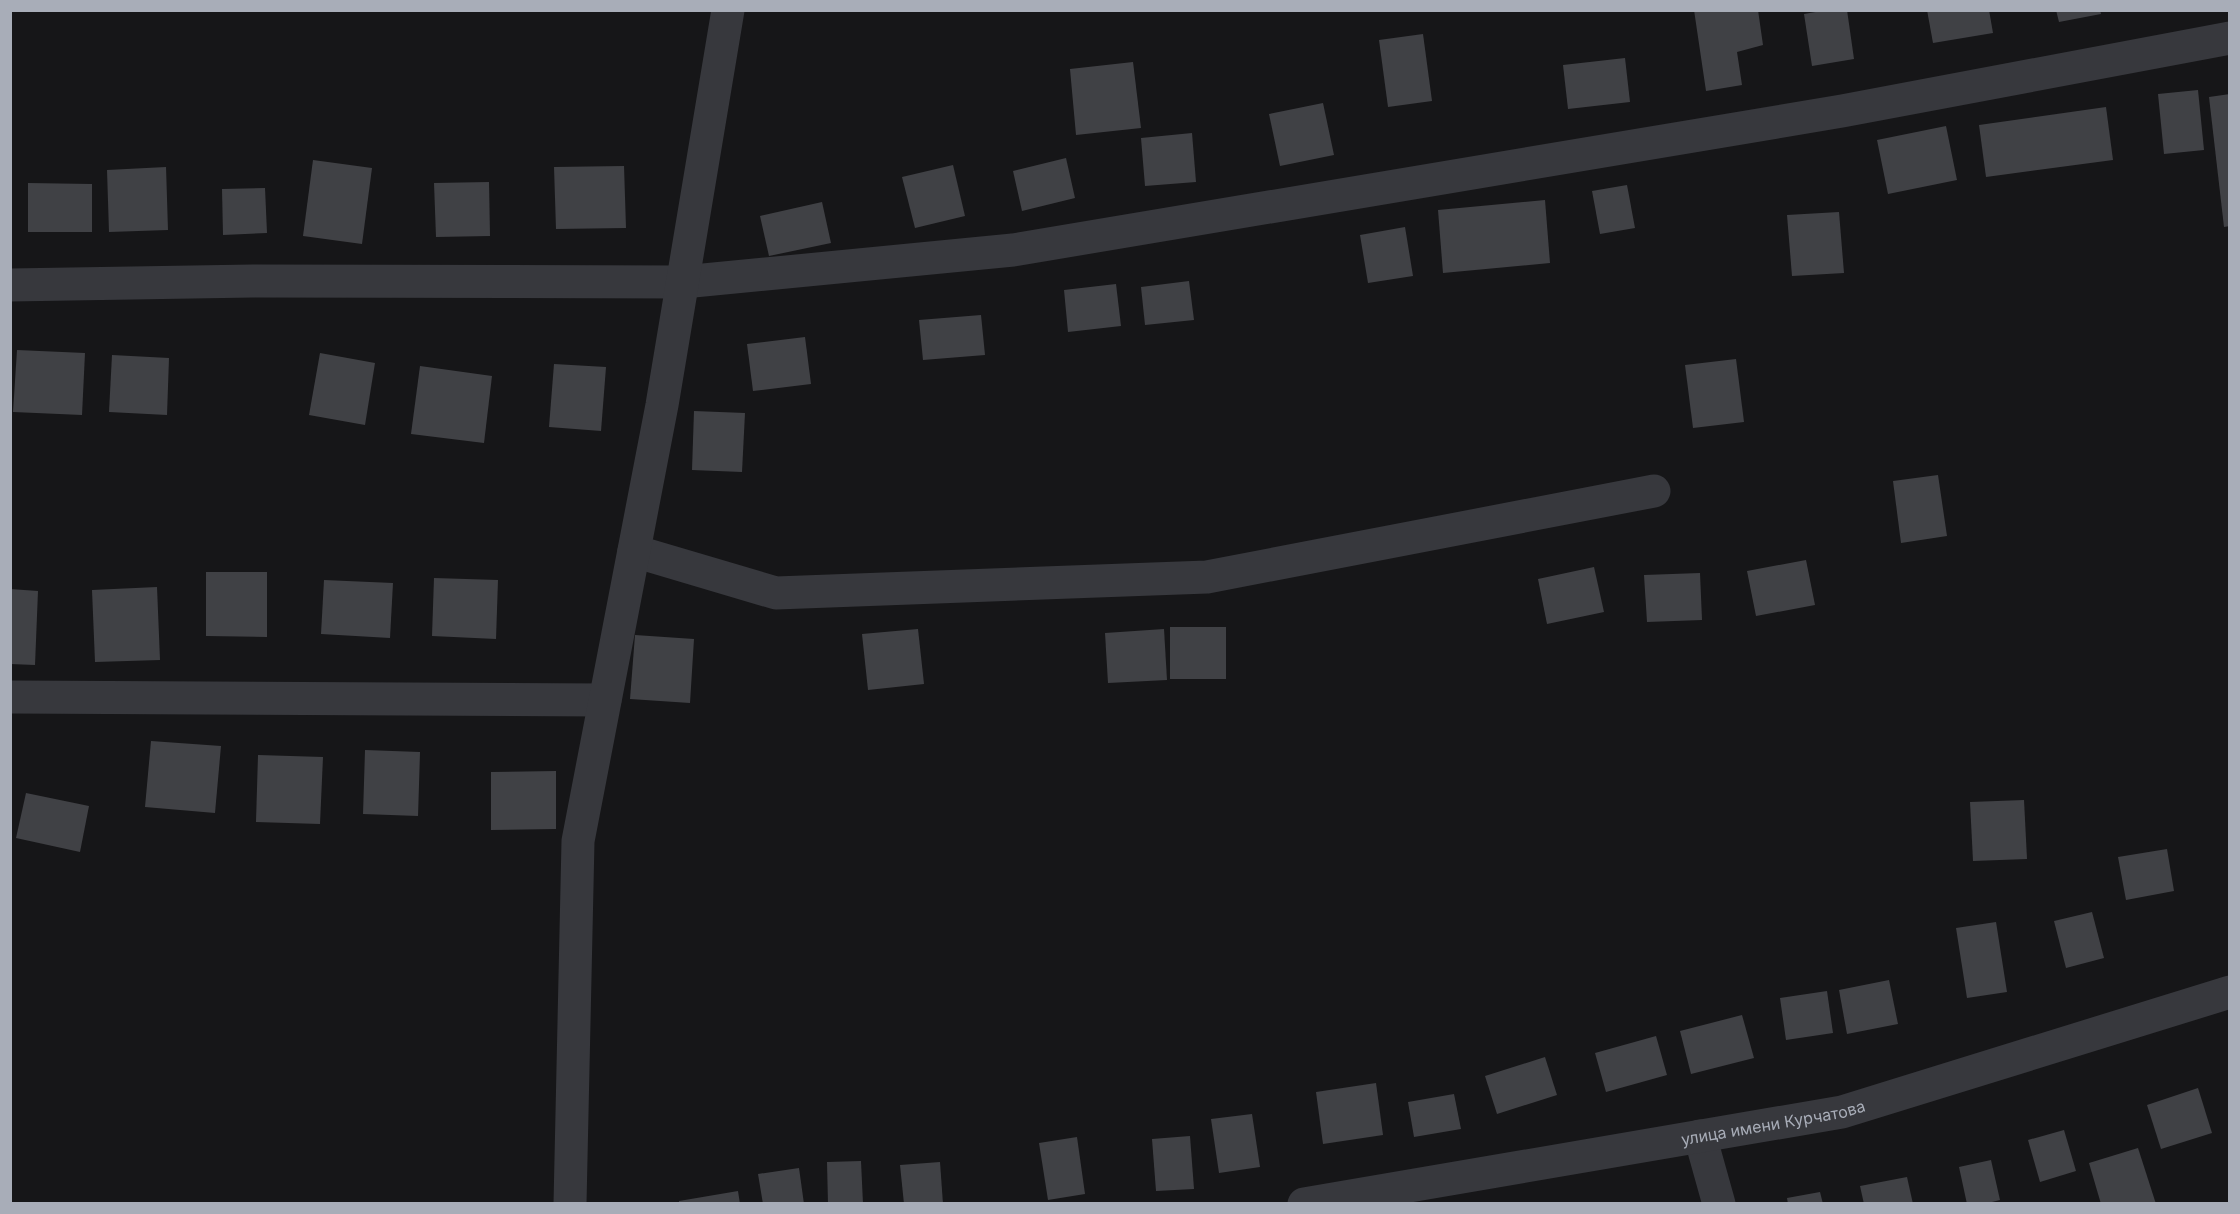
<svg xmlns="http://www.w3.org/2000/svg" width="2240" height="1214" viewBox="0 0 2240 1214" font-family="Inter,sans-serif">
  <rect width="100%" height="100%" fill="#161618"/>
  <g fill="#404145">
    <polygon points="1694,10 1758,10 1763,45 1737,52 1742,85 1706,91"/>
    <polygon points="1827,10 1847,10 1854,59 1812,66 1804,14"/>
    <polygon points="1927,10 1989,10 1993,33 1933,43"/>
    <polygon points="2056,10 2100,10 2101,14 2059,22"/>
    <polygon points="1423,34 1432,101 1388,107 1379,40"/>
    <polygon points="1625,58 1630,102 1568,109 1563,65"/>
    <polygon points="1133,62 1141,128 1076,135 1070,69"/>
    <polygon points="2198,90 2204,150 2164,154 2158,94"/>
    <polygon points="2230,94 2230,226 2224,227 2209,97"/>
    <polygon points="1323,103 1334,155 1280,166 1269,114"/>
    <polygon points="2106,107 2113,160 1986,177 1979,125"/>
    <polygon points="1946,126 1957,180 1888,194 1877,140"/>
    <polygon points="1192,133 1196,182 1145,186 1141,138"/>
    <polygon points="1066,158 1075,198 1022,211 1013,171"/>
    <polygon points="313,160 372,168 362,244 303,236"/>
    <polygon points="953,165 965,216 915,228 902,177"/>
    <polygon points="624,166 626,228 556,229 554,167"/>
    <polygon points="166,167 168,230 109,232 107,170"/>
    <polygon points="489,182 490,236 436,237 434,183"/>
    <polygon points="28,183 92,184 92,232 28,232"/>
    <polygon points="1627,185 1635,228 1600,234 1592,191"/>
    <polygon points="265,188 267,233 223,235 222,189"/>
    <polygon points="1545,200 1550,263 1443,273 1438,210"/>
    <polygon points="822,202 831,243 769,256 760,216"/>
    <polygon points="1839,212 1844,273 1792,276 1787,215"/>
    <polygon points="1405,227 1413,276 1368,283 1360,235"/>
    <polygon points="1189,281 1194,320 1145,325 1141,287"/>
    <polygon points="1116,284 1121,326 1068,332 1064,290"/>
    <polygon points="981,315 985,355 923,360 919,320"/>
    <polygon points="805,337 811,384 753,391 747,344"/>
    <polygon points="17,350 85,353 82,415 13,412"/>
    <polygon points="320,353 375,363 365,425 309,415"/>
    <polygon points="112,355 169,358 167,415 109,412"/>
    <polygon points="1736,359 1744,422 1693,428 1685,365"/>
    <polygon points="554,364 606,367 601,431 549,427"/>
    <polygon points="420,366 492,376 484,443 411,434"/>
    <polygon points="694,411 745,413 742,472 692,470"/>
    <polygon points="1938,475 1947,536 1901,543 1893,481"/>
    <polygon points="1806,560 1815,605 1756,616 1747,571"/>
    <polygon points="1594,567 1604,612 1547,624 1538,579"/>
    <polygon points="206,572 267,572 267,637 206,636"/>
    <polygon points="1700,573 1702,620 1647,622 1644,575"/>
    <polygon points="434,578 498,580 496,639 432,636"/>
    <polygon points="324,580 393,583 390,638 321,634"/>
    <polygon points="157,587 160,660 95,662 92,590"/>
    <polygon points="10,589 38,591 35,665 10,664"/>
    <rect x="1170" y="627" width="56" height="52"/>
    <polygon points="918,629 924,684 868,690 862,634"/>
    <polygon points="1164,629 1167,680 1108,683 1105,633"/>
    <polygon points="635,635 694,639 690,703 630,699"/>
    <polygon points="151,741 221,746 215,813 145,807"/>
    <polygon points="365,750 420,752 418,816 363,814"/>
    <polygon points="258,755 323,757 320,824 256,822"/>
    <polygon points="556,771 556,829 491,830 491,772"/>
    <polygon points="26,793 89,806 80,852 16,838"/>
    <polygon points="2024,800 2027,859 1973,861 1970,802"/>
    <polygon points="2167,849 2174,891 2126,900 2118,857"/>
    <polygon points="2092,912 2104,958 2066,968 2054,921"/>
    <polygon points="1996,922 2007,992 1967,998 1956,928"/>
    <polygon points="1889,980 1898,1024 1847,1034 1839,990"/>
    <polygon points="1827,991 1833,1033 1786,1040 1780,998"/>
    <polygon points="1742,1015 1754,1058 1691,1074 1680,1031"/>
    <polygon points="1656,1036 1667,1075 1606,1092 1595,1053"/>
    <polygon points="1545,1057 1557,1095 1497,1114 1485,1076"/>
    <polygon points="1376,1083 1383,1135 1323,1144 1316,1092"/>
    <polygon points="2198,1088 2212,1133 2161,1149 2147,1105"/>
    <polygon points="1454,1094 1461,1129 1414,1137 1408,1102"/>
    <polygon points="1252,1114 1260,1167 1219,1173 1211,1119"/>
    <polygon points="2064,1130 2076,1171 2040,1182 2028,1140"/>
    <polygon points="1190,1136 1194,1189 1156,1191 1152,1139"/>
    <polygon points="1077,1137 1085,1194 1048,1200 1039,1143"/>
    <polygon points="2138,1148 2156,1204 2101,1204 2089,1163"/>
    <polygon points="1991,1160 2000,1200 1984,1204 1967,1204 1959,1167"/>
    <polygon points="861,1161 863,1204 828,1204 827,1162"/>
    <polygon points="940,1162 943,1204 904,1204 900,1165"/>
    <polygon points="799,1168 804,1204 763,1204 758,1174"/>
    <polygon points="1907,1177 1913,1204 1864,1204 1860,1186"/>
    <polygon points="738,1191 740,1204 679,1204 679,1201"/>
    <polygon points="1820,1192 1823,1204 1788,1204 1787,1198"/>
  </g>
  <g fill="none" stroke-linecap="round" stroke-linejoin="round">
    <g stroke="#37383d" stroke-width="33">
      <polyline points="10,285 253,281 683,282 1013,250 1842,111 2230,38"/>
      <polyline points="634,551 776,593 1207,577 1654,491"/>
      <polyline points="10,697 605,700"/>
      <polyline points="1700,1136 1719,1204"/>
      <polyline points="570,1204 578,841 662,405 728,10"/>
      <path id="s1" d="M1304,1204L1842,1112L2230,992"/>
    </g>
  </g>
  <g text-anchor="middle" stroke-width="4.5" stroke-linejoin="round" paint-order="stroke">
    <g font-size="16" fill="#a8adb8" stroke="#111113">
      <text dy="6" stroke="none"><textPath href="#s1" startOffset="476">улица имени Курчатова</textPath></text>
    </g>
  </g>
  <rect width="2240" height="1214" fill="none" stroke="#a8adb8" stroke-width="24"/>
</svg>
